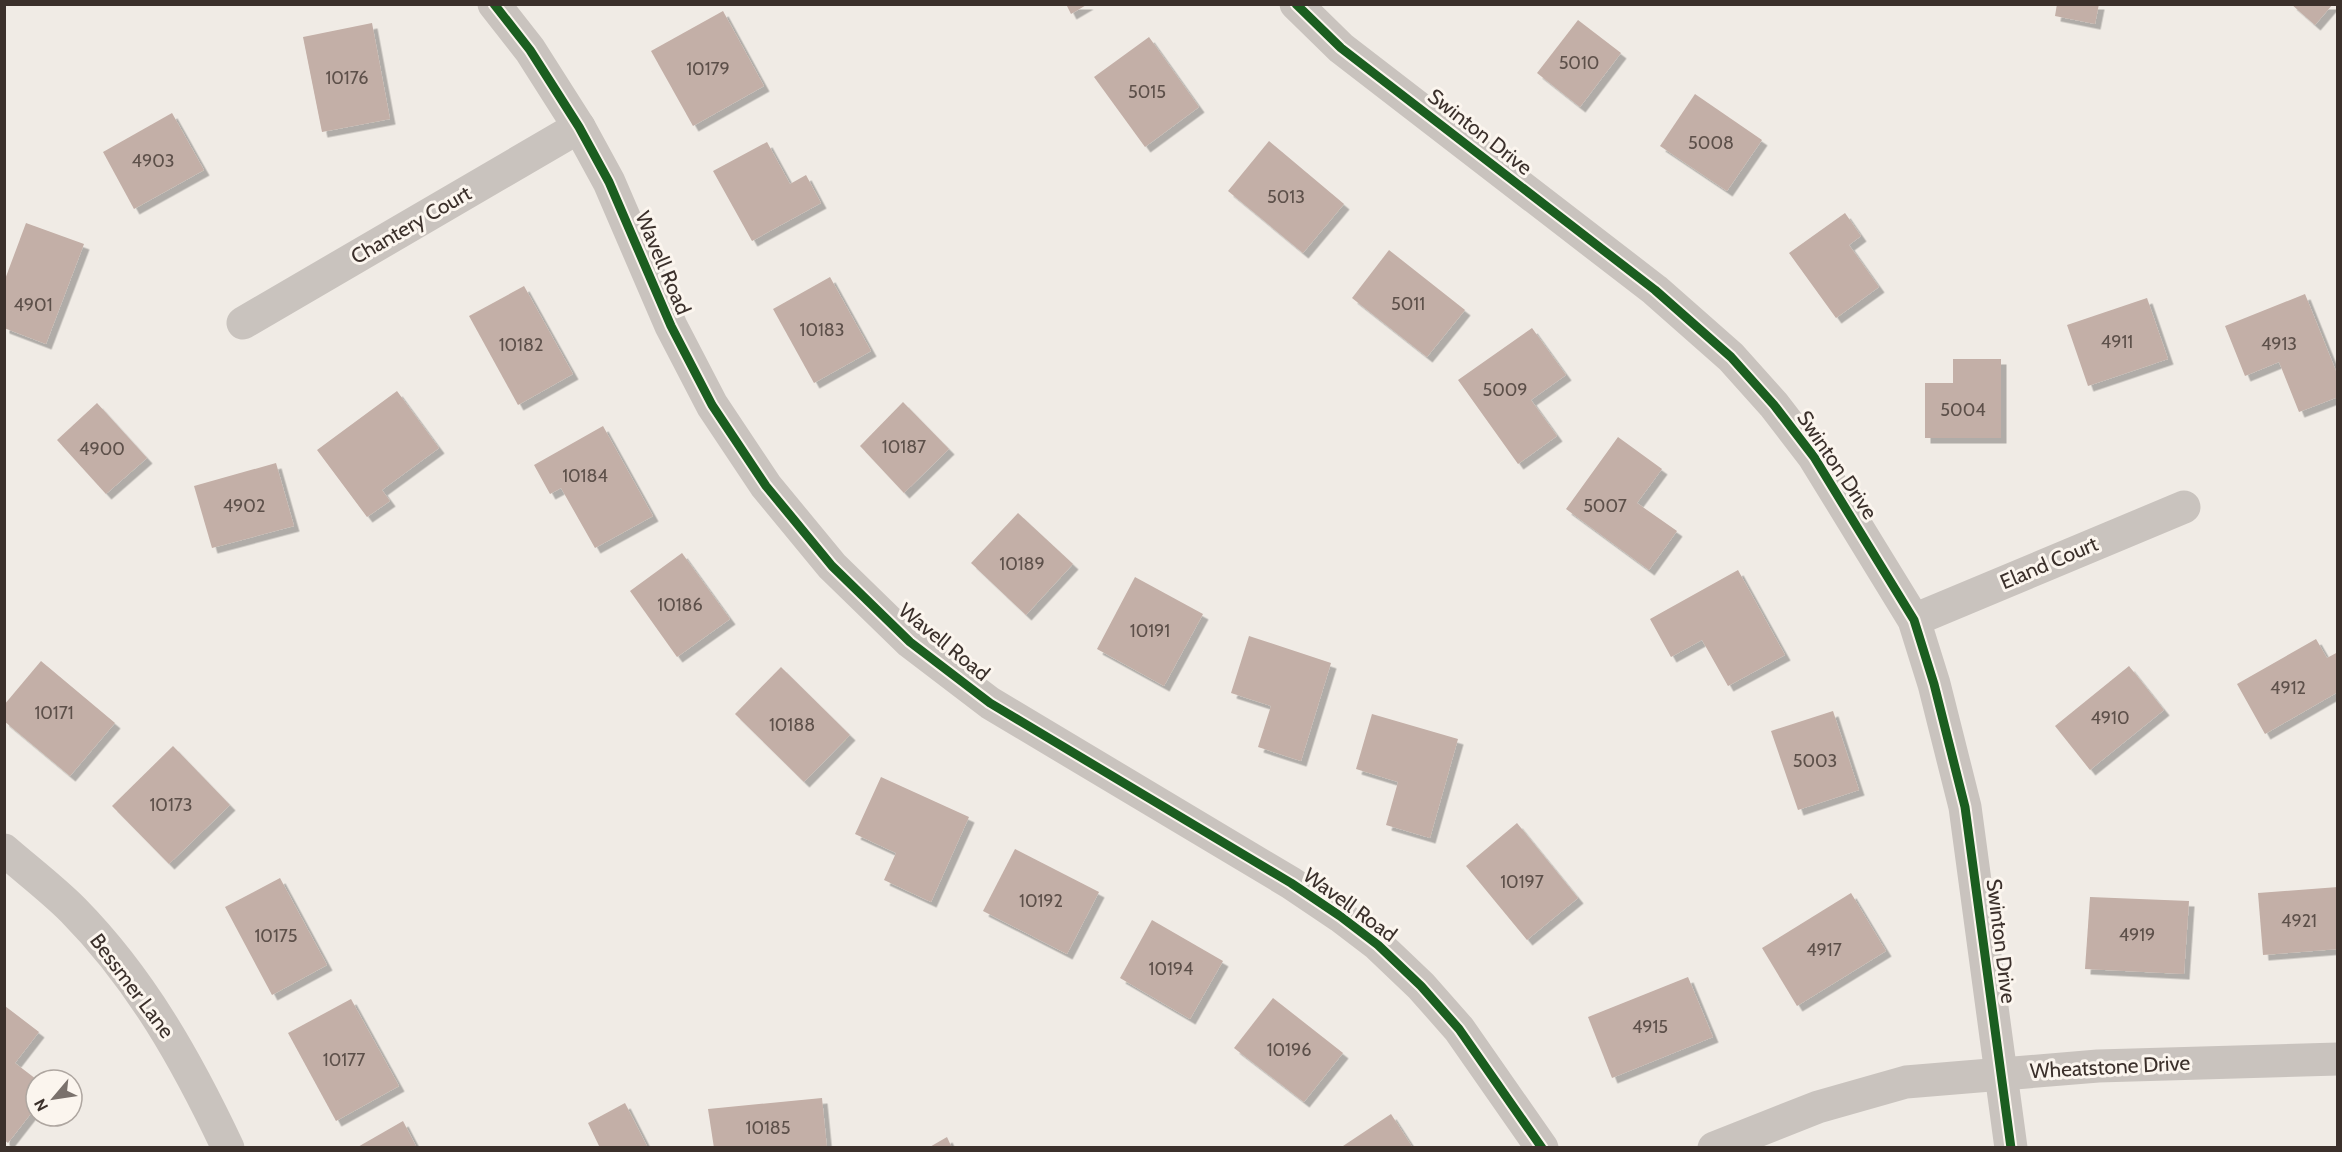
<svg xmlns="http://www.w3.org/2000/svg" width="2342" height="1152" viewBox="0 0 2342 1152" font-family="Cabin,sans-serif">
  <defs>
    <filter id="shadow"><feDropShadow dx="5.5" dy="5.5" stdDeviation="0" flood-color="#0004"/></filter>
  </defs>
  <rect width="100%" height="100%" fill="#f0ebe5"/>
  <g fill="#c3afa7" filter="url(#shadow)">
    <polygon points="1066,4 1088,4 1071,14"/>
    <polygon points="2057,4 2099,4 2095,24 2055,16"/>
    <polygon points="2291,4 2333,4 2315,25"/>
    <polygon points="723,11 764,86 693,126 651,51"/>
    <polygon points="1578,20 1621,53 1580,107 1537,73"/>
    <polygon points="372,23 390,119 322,132 303,37"/>
    <polygon points="1149,37 1199,107 1145,147 1094,77"/>
    <polygon points="1695,94 1762,140 1727,191 1660,146"/>
    <polygon points="172,113 204,170 134,209 103,152"/>
    <polygon points="1269,141 1344,204 1303,253 1228,191"/>
    <polygon points="767,142 790,184 806,175 821,203 752,241 713,171"/>
    <polygon points="1845,213 1861,236 1849,245 1879,287 1836,318 1789,253"/>
    <polygon points="26,223 84,244 46,344 4,328 4,282"/>
    <polygon points="1389,250 1465,310 1427,357 1352,298"/>
    <polygon points="830,277 871,351 814,383 773,309"/>
    <polygon points="524,286 573,374 518,405 469,316"/>
    <polygon points="2305,294 2338,376 2338,397 2299,412 2279,362 2245,376 2225,326"/>
    <polygon points="2147,298 2168,359 2088,386 2067,325"/>
    <polygon points="1532,328 1566,375 1531,400 1557,436 1518,464 1458,380"/>
    <polygon points="1953,359 2001,359 2001,438 1925,438 1925,383 1953,383"/>
    <polygon points="397,391 439,448 382,490 390,501 367,517 317,450"/>
    <polygon points="903,402 949,449 904,493 860,446"/>
    <polygon points="97,403 147,458 106,494 57,440"/>
    <polygon points="603,426 653,516 595,548 561,488 550,494 534,465"/>
    <polygon points="1618,437 1662,469 1637,503 1677,531 1649,570 1566,509"/>
    <polygon points="276,463 294,526 212,548 194,486"/>
    <polygon points="1018,513 1073,564 1026,615 971,563"/>
    <polygon points="682,553 730,619 677,657 630,591"/>
    <polygon points="1738,570 1785,655 1728,686 1702,640 1671,657 1650,619"/>
    <polygon points="1135,577 1203,614 1164,686 1097,649"/>
    <polygon points="1249,636 1331,663 1301,761 1258,747 1271,706 1231,693"/>
    <polygon points="2316,639 2327,658 2338,652 2338,692 2265,734 2237,684"/>
    <polygon points="41,661 115,723 70,776 4,721 4,705"/>
    <polygon points="2129,666 2164,710 2090,770 2055,726"/>
    <polygon points="781,667 850,735 804,782 735,714"/>
    <polygon points="1833,711 1859,790 1798,810 1771,731"/>
    <polygon points="1372,714 1458,739 1430,838 1386,825 1398,782 1356,769"/>
    <polygon points="173,746 230,805 169,864 112,806"/>
    <polygon points="881,777 969,817 931,902 884,880 896,853 855,834"/>
    <polygon points="1517,823 1578,898 1527,940 1466,866"/>
    <polygon points="1015,849 1099,892 1067,954 983,911"/>
    <polygon points="280,878 327,965 272,995 225,907"/>
    <polygon points="2338,887 2338,949 2263,955 2258,893"/>
    <polygon points="1851,893 1886,951 1797,1006 1762,948"/>
    <polygon points="2090,897 2189,901 2184,974 2085,969"/>
    <polygon points="1152,920 1223,961 1190,1019 1120,978"/>
    <polygon points="1688,977 1713,1037 1612,1078 1588,1017"/>
    <polygon points="1273,998 1343,1053 1304,1102 1234,1048"/>
    <polygon points="351,999 399,1086 336,1121 288,1033"/>
    <polygon points="5,1006 39,1032 15,1063 36,1079 36,1107 8,1143 4,1140"/>
    <polygon points="822,1098 827,1148 714,1148 708,1109"/>
    <polygon points="625,1103 648,1148 600,1148 588,1123"/>
    <polygon points="1391,1114 1413,1148 1340,1148"/>
    <polygon points="403,1121 417,1148 356,1148"/>
    <polygon points="947,1137 952,1148 928,1148"/>
  </g>
  <g fill="none" stroke-linecap="round" stroke-linejoin="round">
    <g stroke="#c9c3be" stroke-width="33">
      <polyline points="494,4 530,50 579,127 609,182 671,326 712,405 766,486 832,566 910,642 990,703 1291,883 1340,916 1378,945 1421,986 1459,1029 1542,1148"/>
      <polyline points="1296,4 1341,48 1655,290 1731,357 1774,405 1814,457 1914,620 1934,684 1965,807 2011,1148"/>
      <polyline points="243,323 579,127"/>
      <polyline points="1914,620 2184,507"/>
      <path d="M4,850C27,870 52,889 73,910C141,979 187,1061 228,1148"/>
      <polyline points="1714,1148 1818,1107 1906,1082 2098,1066 2338,1059"/>
    </g>
    <g stroke="#fbf5ee" stroke-width="13">
      <g id="cycleway">
        <polyline points="494,4 530,50 579,127 609,182 671,326 712,405 766,486 832,566 910,642 990,703 1291,883 1340,916 1378,945 1421,986 1459,1029 1542,1148"/>
        <polyline points="1296,4 1341,48 1655,290 1731,357 1774,405 1814,457 1914,620 1934,684 1965,807 2011,1148"/>
      </g>
    </g>
    <use href="#cycleway" stroke="#1b5e20" stroke-width="9"/>
  </g>
  <g text-anchor="middle" stroke-width="6" stroke-linejoin="round" paint-order="stroke">
    <g font-size="18" fill="#5d504a">
      <text x="1579" y="69">5010</text>
      <text x="708" y="75">10179</text>
      <text x="347" y="84">10176</text>
      <text x="1147" y="98">5015</text>
      <text x="1711" y="149">5008</text>
      <text x="153" y="167">4903</text>
      <text x="1286" y="203">5013</text>
      <text x="1408" y="310">5011</text>
      <text x="33" y="311">4901</text>
      <text x="822" y="336">10183</text>
      <text x="2117" y="348">4911</text>
      <text x="2279" y="350">4913</text>
      <text x="521" y="351">10182</text>
      <text x="1505" y="396">5009</text>
      <text x="1963" y="416">5004</text>
      <text x="904" y="453">10187</text>
      <text x="102" y="455">4900</text>
      <text x="585" y="482">10184</text>
      <text x="244" y="512">4902</text>
      <text x="1605" y="512">5007</text>
      <text x="1022" y="570">10189</text>
      <text x="680" y="611">10186</text>
      <text x="1150" y="637">10191</text>
      <text x="2288" y="694">4912</text>
      <text x="54" y="719">10171</text>
      <text x="2110" y="724">4910</text>
      <text x="792" y="731">10188</text>
      <text x="1815" y="767">5003</text>
      <text x="171" y="811">10173</text>
      <text x="1522" y="888">10197</text>
      <text x="1041" y="907">10192</text>
      <text x="2299" y="927">4921</text>
      <text x="2137" y="941">4919</text>
      <text x="276" y="942">10175</text>
      <text x="1824" y="956">4917</text>
      <text x="1171" y="975">10194</text>
      <text x="1650" y="1033">4915</text>
      <text x="1289" y="1056">10196</text>
      <text x="344" y="1066">10177</text>
      <text x="768" y="1134">10185</text>
    </g>
    <g font-size="21" fill="#3b302b" stroke="#fbf5ee">
      <text transform="translate(1480 132) rotate(38)" y="7">Swinton Drive</text>
      <text transform="translate(411 225) rotate(-30)" y="7">Chantery Court</text>
      <text transform="translate(663 263) rotate(67)" y="7">Wavell Road</text>
      <text transform="translate(1837 465) rotate(56)" y="7">Swinton Drive</text>
      <text transform="translate(2049 563) rotate(-23)" y="7">Eland Court</text>
      <text transform="translate(944 642) rotate(39)" y="7">Wavell Road</text>
      <text transform="translate(1350 905) rotate(36)" y="7">Wavell Road</text>
      <text transform="translate(2001 941) rotate(83)" y="7">Swinton Drive</text>
      <text transform="translate(132 986) rotate(53)" y="7">Bessmer Lane</text>
      <text transform="translate(2110 1067) rotate(-3)" y="7">Wheatstone Drive</text>
    </g>
  </g>
  <rect width="2342" height="1152" fill="none" stroke="#3b302b" stroke-width="12"/>
  <g transform="translate(54 1098) rotate(241)"><circle r="28" fill="#fbf5ee" stroke="#aea6a0" stroke-width="1.5"/>
  <path d="M0-4.5L10 22L0 15L-10 22Z" fill="#7a716c"/>
  <text y="-9" font-size="16" font-weight="bold" text-anchor="middle" fill="#3b302b">N</text>
  </g>
</svg>
